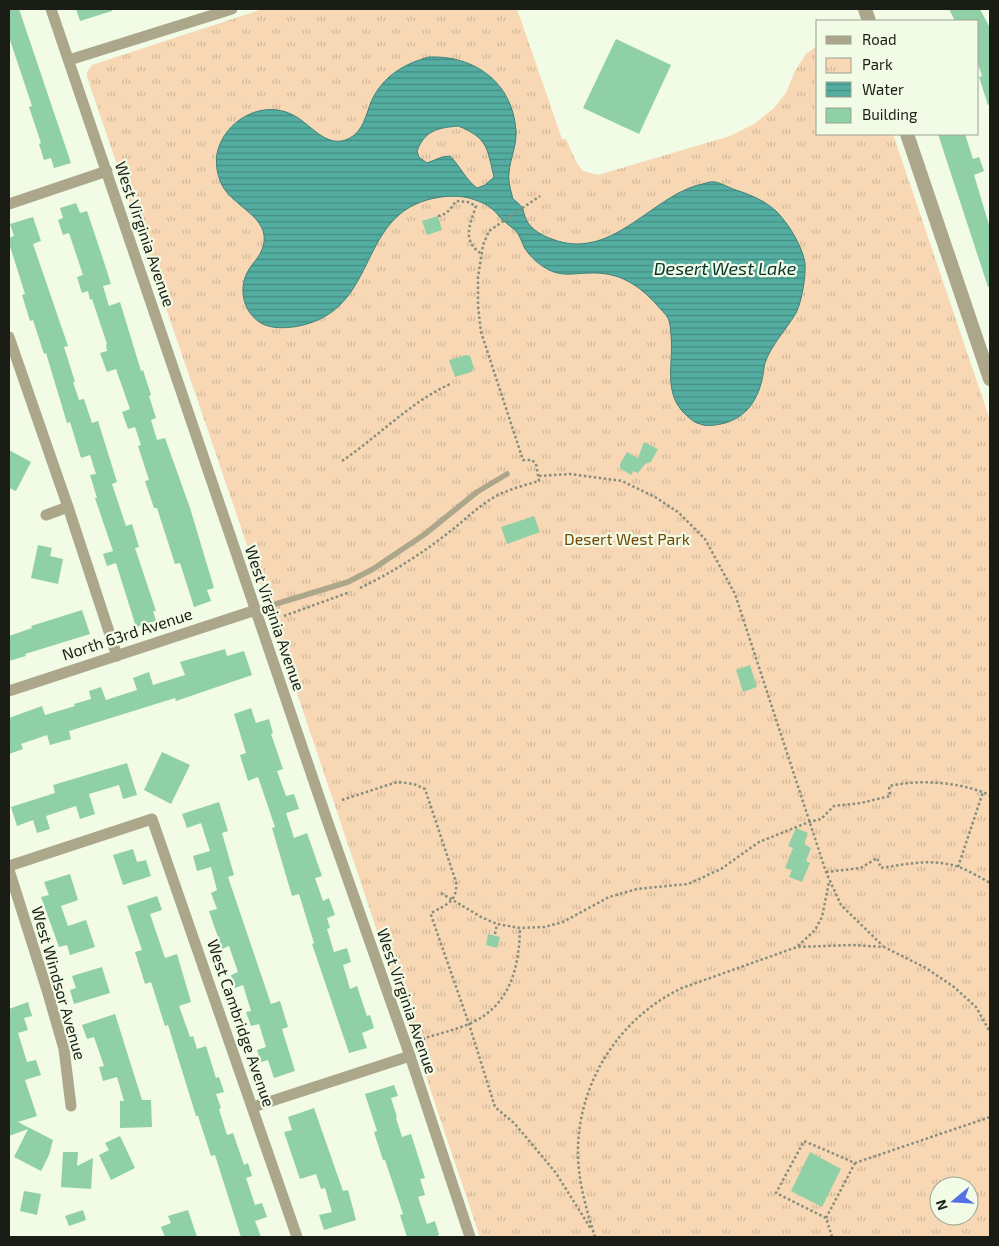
<svg xmlns="http://www.w3.org/2000/svg" width="999" height="1246" viewBox="0 0 999 1246" font-family="'Exo 2',sans-serif">
  <defs>
    <pattern id="park-tufts" width="24" height="20" patternUnits="userSpaceOnUse" patternTransform="scale(1.25)"><rect width="24" height="20" fill="#f7d7b4"/><path d="M3 7l-1-3M5 7V3M7 7l1-3M15 17l-1-3M17 17v-4M19 17l1-3" fill="none" stroke="#d3b89a"/></pattern>
    <pattern id="water-rules" width="6" height="5" patternUnits="userSpaceOnUse" patternTransform="scale(1.25)"><rect width="6" height="5" fill="#54ada1"/><path d="M0 2.5h6" fill="none" stroke="#458c82"/></pattern>
  </defs>
  <rect width="100%" height="100%" fill="#f1fbe5"/>
  <path fill="url(#park-tufts)" fill-rule="evenodd" d="M263,9H517L562,139H566L576,162L583,171L598,175L730,136L754,124L774,108L786,93L795,71L806,54L818,45V134H893L990,420V1237H480L258,577L87,77V72L92,65ZM939,1186H969V1216H939Z"/>
  <path fill="url(#water-rules)" stroke="#428277" fill-rule="evenodd" d="M429,57C475,55 513,83 516,131C517,146 510,158 509,173C508,182 511,191 513,199C526,209 521,207 526,219C530,229 543,236 552,239C610,262 649,199 698,185C704,184 710,181 715,182C722,183 731,189 739,191C753,196 765,201 776,211C788,223 802,245 805,263C806,276 802,301 796,313C786,330 771,345 765,363C764,366 763,377 762,380C757,401 746,417 725,423C717,425 708,427 700,424C693,422 692,420 686,415C662,393 674,363 671,335C671,330 670,323 668,318C665,313 661,310 657,305C639,285 619,272 591,273C576,273 563,277 549,270C539,265 530,257 524,247C524,246 518,233 517,232C514,229 507,224 504,221C499,218 497,212 492,209C487,204 476,200 469,198C456,195 440,196 427,200C357,220 378,310 299,326C288,328 276,329 265,325C246,317 238,294 246,275C249,267 256,261 260,254C278,219 234,209 222,185C216,173 214,157 220,144C231,118 263,101 291,114C310,122 326,151 350,138C363,131 366,115 371,102C382,77 403,64 429,57ZM458,126C488,138 487,148 494,177L485,185L477,188C466,180 460,166 450,156L442,157L427,163L419,157L417,151C425,130 438,128 458,126Z"/>
  <g fill="#90d0a6">
    <polygon points="9,9 19,9 71,163 54,168 51,158 44,160 39,144 41,143 29,107 32,106 9,37"/>
    <polygon points="76,9 112,9 112,11 80,21"/>
    <polygon points="949,9 980,9 990,28 990,104 988,105 979,77 982,76 978,64 978,21 955,21"/>
    <polygon points="616,39 671,65 639,134 583,108"/>
    <polygon points="938,134 965,134 973,159 979,157 984,171 974,175 990,228 990,287 988,287"/>
    <polygon points="76,203 80,213 87,211 103,259 111,284 103,286 109,306 120,302 141,371 143,370 151,395 149,396 156,418 151,420 157,440 165,438 190,508 214,588 207,590 211,601 194,607 180,563 175,564 157,508 154,508 145,481 149,480 138,446 141,445 135,427 128,429 122,412 130,409 116,369 107,372 100,353 107,351 106,345 107,344 92,299 90,300 88,291 82,293 77,277 83,275 69,233 63,235 58,220 63,218 60,208"/>
    <polygon points="438,216 442,230 427,235 422,221"/>
    <polygon points="33,217 41,241 33,244 68,346 64,347 75,382 73,382 79,400 84,399 92,423 98,421 117,482 112,484 126,526 132,524 139,547 135,548 156,611 153,611 156,621 136,627 116,563 107,566 103,554 113,551 95,498 97,498 90,475 96,474 90,455 81,458 70,422 67,423 46,353 44,354 33,320 30,321 22,295 25,294 9,243 9,238 14,236 10,224"/>
    <polygon points="466,355 470,356 474,368 471,372 455,377 449,360"/>
    <polygon points="644,442 658,449 651,462 645,464 638,473 633,471 631,475 620,468 620,464 627,452 638,458"/>
    <polygon points="9,450 31,462 16,491 9,488"/>
    <polygon points="534,516 540,532 507,544 501,527"/>
    <polygon points="38,545 52,548 50,556 63,559 58,584 31,578"/>
    <polygon points="82,610 90,634 25,654 26,656 9,661 9,636 32,628 31,626"/>
    <polygon points="225,649 227,656 244,651 252,675 176,701 175,698 69,731 71,739 50,745 47,735 21,744 23,749 9,754 9,718 42,706 45,715 75,706 74,704 91,699 89,691 101,687 106,700 137,690 133,678 149,672 153,685 185,675 180,662"/>
    <polygon points="750,665 757,687 743,692 736,670"/>
    <polygon points="251,708 256,723 269,719 273,733 271,734 283,769 277,771 286,796 294,794 299,809 286,813 294,838 307,833 322,876 315,878 323,901 329,898 335,915 327,918 330,928 327,929 334,952 347,948 351,962 343,965 350,989 357,986 367,1016 370,1015 374,1028 362,1033 367,1048 349,1053 312,944 314,943 299,894 292,896 272,828 275,827 258,777 248,781 240,755 246,753 234,714"/>
    <polygon points="162,752 190,765 171,804 144,790"/>
    <polygon points="127,763 137,795 123,799 119,785 89,794 95,814 80,819 76,806 46,816 50,829 37,833 33,820 17,826 11,807 55,793 53,785"/>
    <polygon points="219,802 228,831 222,833 234,875 228,877 271,1004 280,1001 288,1027 282,1029 295,1071 274,1078 268,1060 261,1062 257,1050 266,1047 259,1024 251,1026 246,1012 251,1011 243,985 235,988 231,975 238,972 229,946 222,949 209,911 217,909 211,893 217,890 211,867 197,871 193,856 210,851 201,823 187,828 182,814"/>
    <polygon points="796,828 808,833 804,844 811,848 806,861 810,863 802,882 789,877 792,870 785,868 793,848 788,846"/>
    <polygon points="133,849 137,862 146,860 151,876 123,885 113,855"/>
    <polygon points="70,874 78,900 61,906 68,926 86,920 95,947 70,955 67,945 59,947 41,897 49,895 44,882"/>
    <polygon points="157,896 162,910 150,914 165,958 177,954 191,1002 179,1006 190,1037 193,1036 197,1049 206,1046 216,1078 219,1077 224,1092 216,1094 221,1108 219,1109 227,1135 233,1133 244,1165 248,1163 252,1176 246,1178 255,1205 262,1203 267,1217 255,1221 261,1237 241,1237 215,1155 211,1156 198,1116 196,1116 168,1025 165,1026 151,982 145,984 135,952 142,950 127,906"/>
    <polygon points="488,934 500,937 497,948 486,945"/>
    <polygon points="102,967 110,993 74,1004 70,990 76,988 72,976"/>
    <polygon points="28,1002 32,1016 24,1018 28,1030 18,1033 27,1062 36,1060 41,1075 25,1080 37,1116 18,1122 53,1140 49,1155 41,1171 14,1157 28,1129 9,1136 9,1009"/>
    <polygon points="115,1014 142,1100 151,1100 152,1127 120,1128 120,1101 124,1101 117,1077 103,1081 99,1067 104,1066 94,1037 87,1039 82,1025"/>
    <polygon points="394,1085 398,1096 391,1098 397,1117 396,1118 402,1137 411,1134 425,1178 420,1179 425,1195 418,1197 427,1224 435,1221 439,1235 434,1237 407,1237 400,1215 403,1214 385,1160 383,1160 374,1132 377,1131 365,1094"/>
    <polygon points="314,1108 343,1191 348,1190 356,1220 324,1230 319,1215 332,1212 325,1188 321,1189 316,1174 300,1179 284,1132 292,1130 288,1117"/>
    <polygon points="120,1136 135,1168 111,1180 99,1155 109,1150 105,1143"/>
    <polygon points="63,1152 78,1152 77,1166 93,1158 91,1189 61,1187"/>
    <polygon points="810,1152 841,1169 822,1207 791,1191"/>
    <polygon points="24,1191 41,1194 37,1215 20,1211"/>
    <polygon points="83,1210 86,1220 69,1226 65,1216"/>
    <polygon points="188,1210 197,1237 165,1237 161,1227 171,1223 168,1216"/>
  </g>
  <g fill="none" stroke-linecap="round" stroke-linejoin="round">
    <g stroke="#878e7e" stroke-width="2.5" stroke-dasharray="2.5 2.5" stroke-linecap="butt">
      <path d="M438,216C447,215 451,208 456,201L468,202L476,206C470,225 461,241 482,254"/>
      <path d="M342,461C379,436 409,403 450,384"/>
      <polyline points="539,476 570,474 622,481 655,497 678,512 705,539 735,594 826,872 841,905 883,946"/>
      <path d="M360,588C391,573 420,555 448,533C464,521 478,506 496,496C510,489 525,485 539,481L536,464L532,460H523L481,332L478,306V277L483,245L489,231L540,196"/>
      <polyline points="284,616 350,592"/>
      <path d="M342,800L397,782L414,784L425,789L456,882C458,901 446,905 431,913V915L469,1024L495,1107L515,1124L556,1173L591,1229"/>
      <polyline points="958,867 983,792"/>
      <path d="M826,872L861,868L877,858L881,868C907,864 932,858 959,867C969,871 980,877 990,883"/>
      <path d="M441,893L481,917L497,924L520,928L544,927L563,922L609,897L637,889L688,884L721,869L759,842L809,822L821,819L834,806L861,803L890,796L889,786C921,779 960,782 990,795"/>
      <polyline points="495,934 497,924"/>
      <polyline points="798,946 815,930 822,917 829,882"/>
      <polyline points="414,1033 424,1038"/>
      <path d="M424,1040V1038C439,1034 454,1030 469,1024C510,1006 519,969 520,928"/>
      <polyline points="826,1218 855,1163"/>
      <path d="M595,1237C586,1209 577,1177 578,1147C580,1079 621,1017 682,988L797,947L853,945L884,947L926,968L954,987L976,1007L990,1032"/>
      <polyline points="832,1237 826,1218 776,1193 804,1141 855,1163 990,1117"/>
    </g>
    <polyline stroke="#aca78b" stroke-width="5.5" points="256,610 348,582 373,569 425,534 477,492 507,474"/>
    <g stroke="#aca78b" stroke-width="11">
      <polyline points="51,9 327,820 410,1056 470,1237"/>
      <polyline points="69,60 232,9"/>
      <polyline points="9,204 107,171"/>
      <polyline points="9,337 68,507 117,656"/>
      <polyline points="46,515 68,507"/>
      <polyline points="9,691 256,610"/>
      <polyline points="9,866 152,819 297,1237"/>
      <polyline points="9,870 47,990 64,1049 71,1106"/>
      <polyline points="253,1107 410,1056"/>
    </g>
    <g stroke="#aca78b" stroke-width="14">
      <polyline points="865,9 869,21"/>
      <polyline points="907,134 990,379"/>
    </g>
  </g>
  <g text-anchor="middle" stroke-width="4.5" stroke-linejoin="round" paint-order="stroke">
    <g font-size="16" fill="#191d15" stroke="#f1fbe5">
      <text transform="translate(145 234) rotate(71)" y="6">West Virginia Avenue</text>
      <text transform="translate(275 618) rotate(71)" y="6">West Virginia Avenue</text>
      <text transform="translate(127 634) rotate(-18)" y="6">North 63rd Avenue</text>
      <text transform="translate(59 983) rotate(74)" y="6">West Windsor Avenue</text>
      <text transform="translate(407 1001) rotate(71)" y="6">West Virginia Avenue</text>
      <text transform="translate(241 1023) rotate(71)" y="6">West Cambridge Avenue</text>
    </g>
    <g font-size="16" fill="#734804" stroke="#f1fbe5">
      <text x="627" y="545">Desert West Park</text>
    </g>
    <g font-size="18" font-style="italic" fill="#07332e" stroke="#f1fbe5">
      <text x="725" y="275">Desert West Lake</text>
    </g>
  </g>
  <rect width="999" height="1246" fill="none" stroke="#191d15" stroke-width="20"/>
  <rect x="816" y="20" width="162" height="115" fill="#f1fbe5" stroke="#9ba292"/>
  <rect x="826" y="36" width="25" height="8" fill="#aca78b" stroke="#9ba292"/>
  <text x="862" y="45" font-size="15" fill="#191d15">Road</text>
  <rect x="826" y="58" width="25" height="15" fill="url(#park-tufts)" stroke="#9ba292"/>
  <text x="862" y="70" font-size="15" fill="#191d15">Park</text>
  <rect x="826" y="82" width="25" height="15" fill="url(#water-rules)" stroke="#9ba292"/>
  <text x="862" y="95" font-size="15" fill="#191d15">Water</text>
  <rect x="826" y="108" width="25" height="15" fill="#90d0a6" stroke="#9ba292"/>
  <text x="862" y="120" font-size="15" fill="#191d15">Building</text>
  <g transform="translate(954 1201) rotate(252)"><circle r="24" fill="#f1fbe5" stroke="#9ba292"/>
  <path d="M0-4L9 19L0 12L-9 19Z" fill="#566fe5"/>
  <text y="-8" font-size="14" font-weight="bold" text-anchor="middle" fill="#191d15">N</text>
  </g>
</svg>
